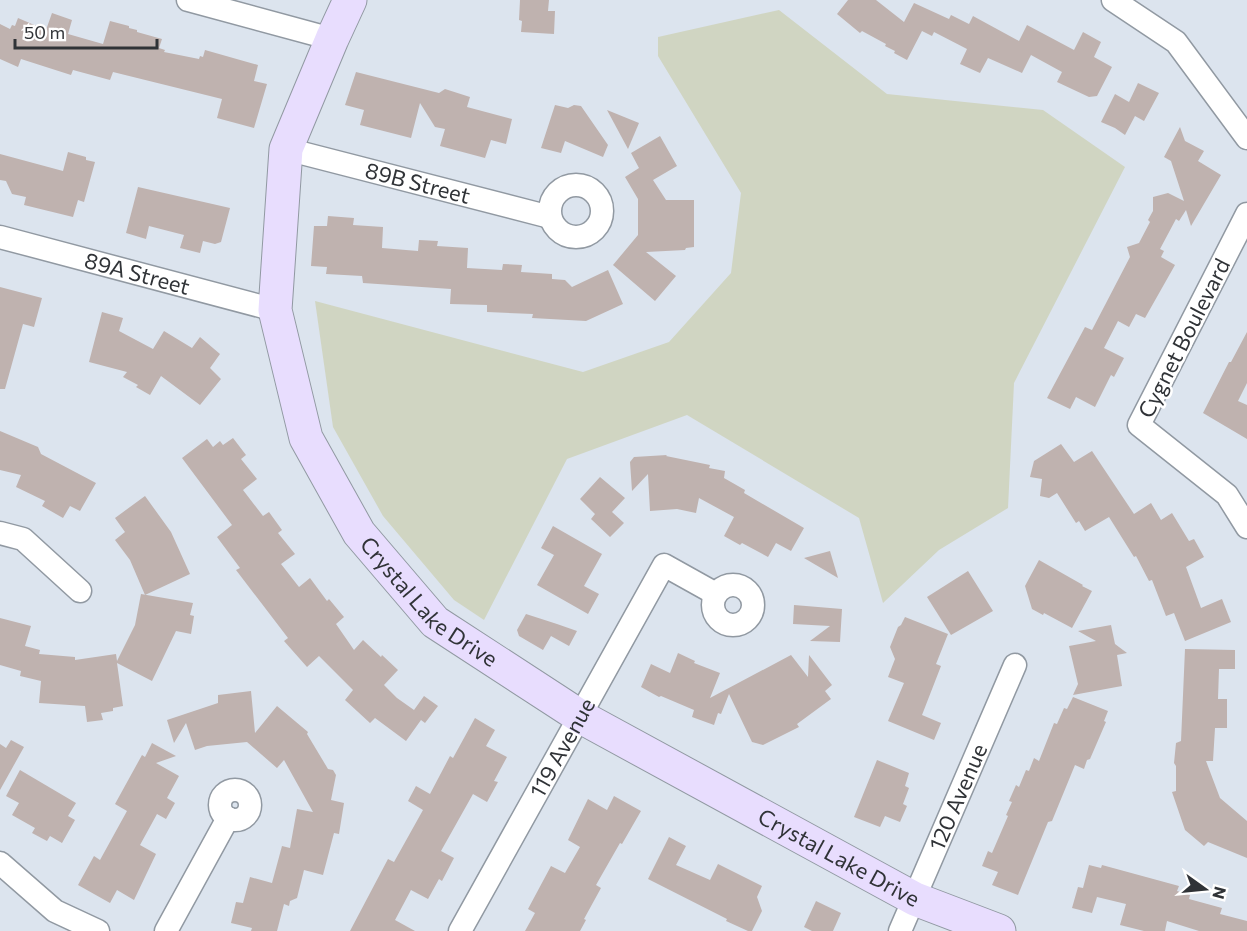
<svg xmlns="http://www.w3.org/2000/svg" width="1247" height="931" viewBox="0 0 1247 931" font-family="Commissioner,sans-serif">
  <rect width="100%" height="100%" fill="#dce4ee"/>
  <polygon fill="#d0d5c2" points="779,10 887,94 1043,110 1125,167 1014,383 1008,508 939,550 883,603 859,518 687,415 567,459 484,620 454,600 383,516 333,427 315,301 583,372 669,342 731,273 741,193 658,56 658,37"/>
  <g fill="#bfb2af">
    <polygon points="520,0 549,0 548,11 555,11 554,34 521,32 522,21 519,20"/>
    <polygon points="848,0 876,0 904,22 914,3 949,19 951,15 969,24 973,16 1019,41 1027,25 1074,50 1083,32 1101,42 1094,57 1112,67 1097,96 1089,97 1057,82 1062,72 1031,55 1022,73 988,58 980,73 960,64 967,49 934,32 932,36 922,31 907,60 894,53 895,51 885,46 886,44 862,31 860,33 837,14"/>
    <polygon points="52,13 72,20 68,34 103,44 110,21 129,26 129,28 137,30 137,32 162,39 159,48 165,50 164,52 199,59 200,56 203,57 205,50 258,65 254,81 267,84 254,128 217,118 222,99 113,72 110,80 73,70 71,75 21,59 18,67 0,59 0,24 10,29 12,25 15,26 18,18 46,30"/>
    <polygon points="356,72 439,93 445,89 470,97 467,107 512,119 506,144 491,140 485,158 440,146 445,129 435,127 420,103 411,138 360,125 364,110 345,105"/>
    <polygon points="1138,83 1159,93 1144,121 1135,116 1125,135 1115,128 1101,122 1115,94 1129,102"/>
    <polygon points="555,105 568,108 574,105 581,106 608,145 603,157 565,141 561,153 541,148"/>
    <polygon points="607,110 639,123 628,149"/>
    <polygon points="1180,127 1185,141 1204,151 1198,161 1221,175 1191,226 1186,210 1179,221 1176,219 1160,249 1164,251 1161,257 1175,265 1145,318 1136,314 1129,327 1118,321 1104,348 1124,358 1114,377 1111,375 1095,407 1076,397 1070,409 1047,398 1085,327 1092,330 1130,257 1127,247 1139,243 1150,222 1148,220 1153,211 1153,197 1168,193 1184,201 1171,161 1164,157"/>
    <polygon points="660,136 677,166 653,180 666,200 694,200 694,247 686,248 685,250 646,252 676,276 655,301 613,265 638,235 638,199 625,177 639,168 631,153"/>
    <polygon points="68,152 86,157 86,160 95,162 84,202 78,200 73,217 24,205 26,197 12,194 6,181 0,180 0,154 63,171"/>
    <polygon points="138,187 230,208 221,242 215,244 203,241 200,253 180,248 184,235 149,226 146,239 126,233"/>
    <polygon points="328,216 354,218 353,225 383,227 382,248 418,251 419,240 438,241 437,246 468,248 467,268 502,270 503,264 522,265 521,272 552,274 552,279 565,280 572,287 608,270 623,304 586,321 532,318 533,314 487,312 487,305 450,304 451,289 363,283 362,276 326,274 327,267 311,266 314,226 327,226"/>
    <polygon points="0,287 42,298 34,327 23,324 5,389 0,389"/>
    <polygon points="102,312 123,318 119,331 153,349 164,331 192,348 200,337 220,354 210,368 221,379 200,405 161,376 150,395 136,387 138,385 123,377 127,372 89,362"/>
    <polygon points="1247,332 1247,383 1238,401 1247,405 1247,439 1203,413 1229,362 1231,362"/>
    <polygon points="0,431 38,447 41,454 96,483 80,511 70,506 63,518 42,506 45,501 16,487 21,475 0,470"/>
    <polygon points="233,438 246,455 241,459 257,479 243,490 263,516 269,512 282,530 278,533 295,554 281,564 299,587 310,578 327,601 329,599 344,617 336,624 354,650 363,640 381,657 382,655 398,670 384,685 397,698 414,710 424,696 438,706 425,723 421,720 406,741 375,718 370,723 345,700 353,690 319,656 307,667 284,641 288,638 236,570 240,568 217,537 232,525 182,458 207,439 213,447 220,441 223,445"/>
    <polygon points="1061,444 1074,462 1092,451 1134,514 1151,503 1161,520 1172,513 1189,541 1194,539 1204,557 1186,567 1201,608 1222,599 1231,622 1185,641 1174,613 1166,616 1152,580 1149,581 1136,556 1134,557 1109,517 1085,531 1079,521 1076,523 1057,493 1049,498 1040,496 1042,479 1030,477 1034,461"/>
    <polygon points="667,455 666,456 710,465 709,468 725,471 724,478 745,490 744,493 804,528 791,551 776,543 768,557 742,543 740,545 724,536 734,517 699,498 696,513 677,509 650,511 648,474 632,491 630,462 634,457"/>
    <polygon points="600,477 625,498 612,512 624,523 610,537 591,519 595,514 580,499"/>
    <polygon points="145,496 171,532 190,574 145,595 130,560 115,540 125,532 115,518"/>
    <polygon points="553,526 602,554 584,586 599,594 588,614 537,585 554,555 541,548"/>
    <polygon points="830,551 838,578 804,558"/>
    <polygon points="1039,560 1083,585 1082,586 1092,591 1072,628 1044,613 1043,615 1032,609 1025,586"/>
    <polygon points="968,571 993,611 951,635 927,597"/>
    <polygon points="141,594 193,603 190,615 194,616 191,634 176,631 152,681 117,663 123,706 113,708 113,711 101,713 103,720 87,722 85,706 39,703 41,681 20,676 21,671 0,665 0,618 31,626 25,646 40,650 39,654 75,657 75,660 116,654 117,661 135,625"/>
    <polygon points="794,605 842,609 840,642 810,641 830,626 793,624"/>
    <polygon points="526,614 557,624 577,631 569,646 551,636 543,650 519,636 517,630"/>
    <polygon points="905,617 948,634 936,664 941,666 922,715 941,723 934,740 888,721 904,683 888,677 895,659 890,647 898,627 901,625"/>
    <polygon points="1111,625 1115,644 1127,653 1117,655 1122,686 1073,695 1078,684 1069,646 1096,641 1078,631"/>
    <polygon points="1185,649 1235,650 1235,669 1219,669 1218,699 1227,699 1227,728 1215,728 1213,761 1206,761 1220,798 1247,821 1247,858 1208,842 1204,846 1185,830 1172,792 1176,791 1176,766 1174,763 1176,743 1181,741"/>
    <polygon points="678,653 695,661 694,663 720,673 710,698 791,655 808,677 809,655 832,685 825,691 831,699 797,724 799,727 763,745 752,742 729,694 721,714 718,713 714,725 692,717 694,710 661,696 659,697 641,687 651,664 670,673"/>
    <polygon points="251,691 255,733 277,706 308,732 307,734 328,769 333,770 336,775 331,800 344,803 339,834 334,833 323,875 304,870 297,898 290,901 289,906 284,904 277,931 251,931 252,928 231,923 236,902 243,903 250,877 272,883 282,846 290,848 297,809 313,812 284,760 277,768 247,742 207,746 195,750 186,723 174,743 167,720 218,703 218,695"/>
    <polygon points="1073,697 1108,711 1104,721 1106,722 1090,759 1087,760 1084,769 1075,765 1052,821 1048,822 1018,895 992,885 998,872 982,866 988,851 992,853 1008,816 1006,815 1012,802 1009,801 1016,785 1019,787 1026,770 1029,771 1034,758 1039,761 1054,723 1057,724 1064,708 1067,709"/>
    <polygon points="475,718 495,730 486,746 507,757 494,781 498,782 487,802 473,794 441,851 454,858 442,881 439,879 428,899 411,890 395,920 415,931 350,931 388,859 394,862 423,810 408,801 416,786 430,794 450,756 453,758"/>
    <polygon points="11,740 24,747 0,790 0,744 6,748"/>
    <polygon points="152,743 176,756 156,763 179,776 167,798 175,803 166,819 157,814 140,845 156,854 134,900 117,890 110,903 78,885 94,856 100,860 127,811 115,804 142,755 145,757"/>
    <polygon points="877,760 909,773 905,786 909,788 903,804 907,806 900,822 885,816 880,827 854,817"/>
    <polygon points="20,770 76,803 68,816 75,820 62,843 50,836 47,841 32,833 35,828 12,815 19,803 6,796"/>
    <polygon points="614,796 641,811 622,844 620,843 596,885 601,888 584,919 586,920 580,931 525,931 535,913 528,909 551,866 565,873 580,847 568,840 588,799 607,810"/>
    <polygon points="669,837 686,846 676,865 710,880 718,864 762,886 757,897 762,911 752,931 748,931 726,921 727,919 648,879"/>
    <polygon points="1089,865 1101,868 1102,865 1179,886 1177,891 1190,895 1189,899 1222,908 1220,914 1247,921 1247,931 1199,931 1167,921 1165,931 1144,931 1120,925 1126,904 1097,897 1092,913 1072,908 1078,887 1083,888"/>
    <polygon points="816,901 841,913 833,931 812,931 804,927"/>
  </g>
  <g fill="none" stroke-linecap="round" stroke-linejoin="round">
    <g stroke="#9199a2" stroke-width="25">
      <g id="street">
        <polyline points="188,0 332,39"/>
        <polyline points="1113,0 1176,42 1247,138"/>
        <path id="s1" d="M286,149L550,217"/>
        <circle cx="576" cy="211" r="26"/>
        <polyline points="1247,214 1139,425 1227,495 1247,527"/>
        <path id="s2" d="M0,237L275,310"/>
        <polyline points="0,533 23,539 80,591"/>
        <circle cx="733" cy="605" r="20"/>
        <circle cx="235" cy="805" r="15"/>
        <polyline points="0,863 55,911 98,931"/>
        <polyline points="166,931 228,818"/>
        <path id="s3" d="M460,931L664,565L716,594"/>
        <path id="s4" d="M900,931L1015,665"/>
      </g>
    </g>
    <g stroke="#9199a2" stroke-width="35">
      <g id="secondary">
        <path id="s5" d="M350,0L332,39L286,149L275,310L306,438L359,533L435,622L581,717L915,899L999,931"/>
      </g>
    </g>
    <use href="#street" stroke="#fff" stroke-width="22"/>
    <use href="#secondary" stroke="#e8ddfe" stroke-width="33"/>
  </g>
  <g text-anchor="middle" stroke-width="5" stroke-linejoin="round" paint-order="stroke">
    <g font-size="22" fill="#303337" stroke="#fff">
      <text dy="8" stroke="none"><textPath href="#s1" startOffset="136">89B Street</textPath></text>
      <text dy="8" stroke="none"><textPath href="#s2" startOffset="142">89A Street</textPath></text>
      <text transform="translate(1184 338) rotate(-63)" y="8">Cygnet Boulevard</text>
      <text dy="8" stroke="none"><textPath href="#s5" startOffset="663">Crystal Lake Drive</textPath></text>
      <text dy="8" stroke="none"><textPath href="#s3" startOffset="210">119 Avenue</textPath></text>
      <text dy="8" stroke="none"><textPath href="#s4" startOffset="146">120 Avenue</textPath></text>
      <text dy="8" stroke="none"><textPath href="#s5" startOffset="1149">Crystal Lake Drive</textPath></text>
    </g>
  </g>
  <g transform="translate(1205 889) rotate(105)" stroke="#ffffff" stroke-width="4.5" paint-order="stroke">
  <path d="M0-4.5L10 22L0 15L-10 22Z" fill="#303337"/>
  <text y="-9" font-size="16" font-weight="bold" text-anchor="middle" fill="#303337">N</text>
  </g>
  <path d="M15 39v9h142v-9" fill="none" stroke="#303337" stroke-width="3"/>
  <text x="24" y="39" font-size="18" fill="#303337" stroke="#ffffff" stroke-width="4.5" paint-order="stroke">50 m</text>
</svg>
